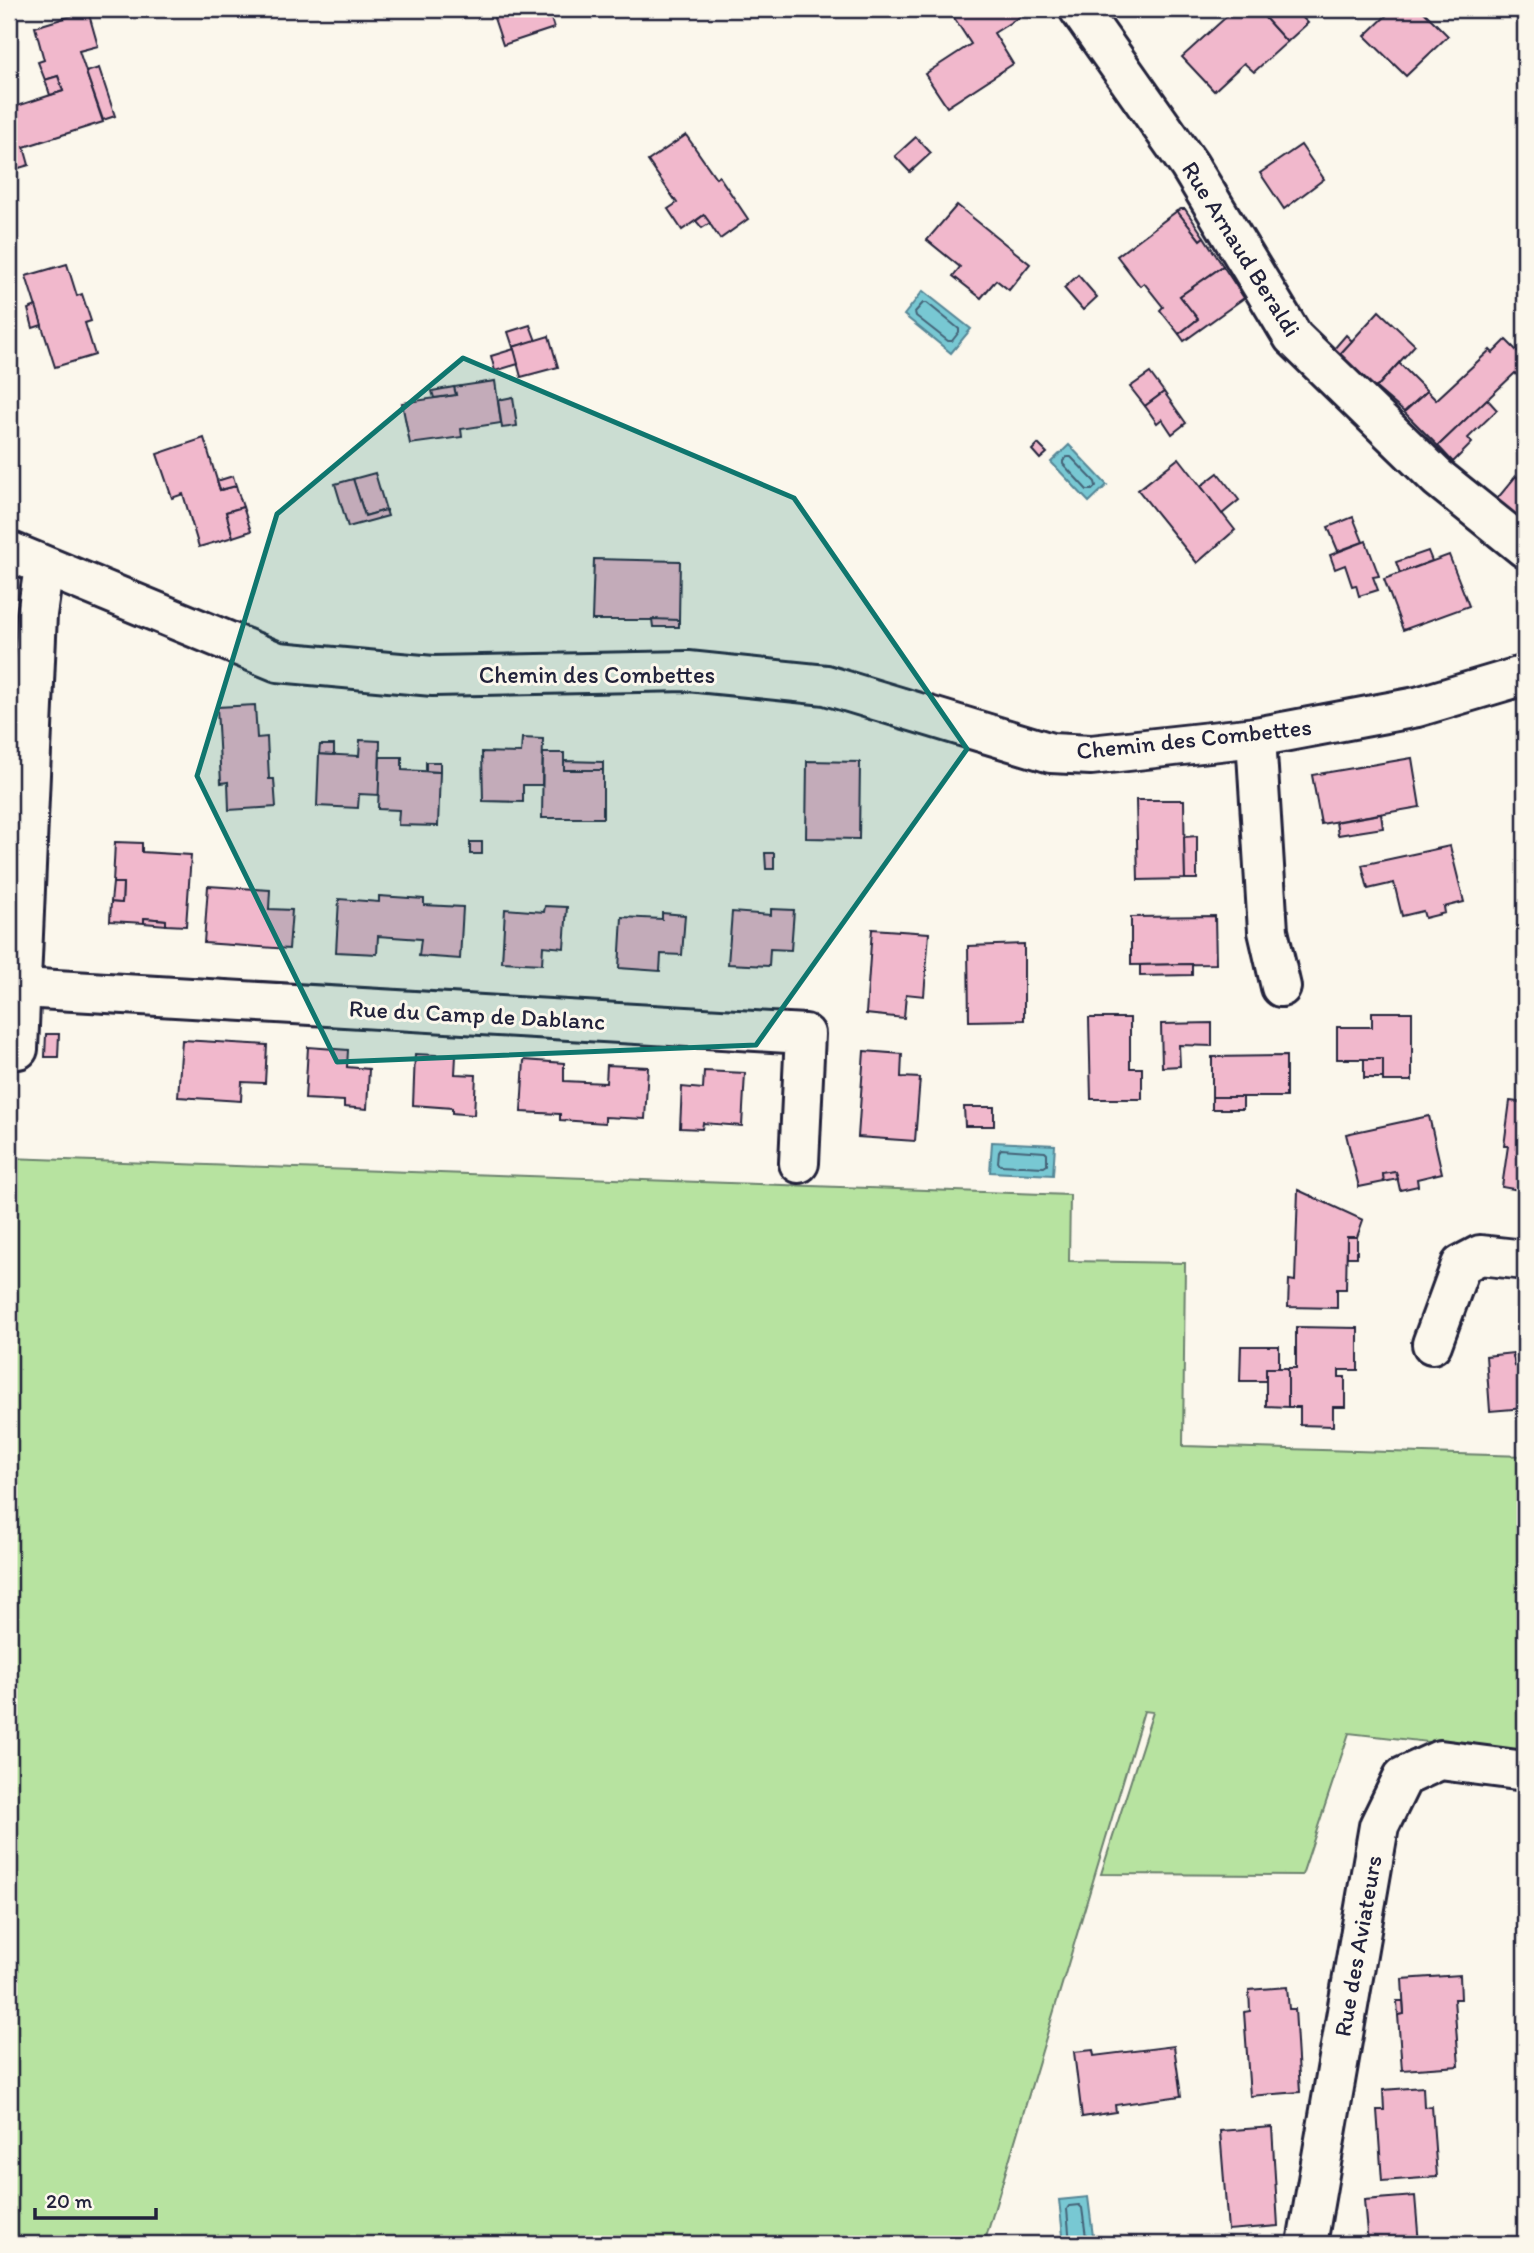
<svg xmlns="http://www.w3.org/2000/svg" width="1534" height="2253" viewBox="0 0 1534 2253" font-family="Itim,sans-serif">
  <rect width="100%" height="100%" fill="#fbf7ec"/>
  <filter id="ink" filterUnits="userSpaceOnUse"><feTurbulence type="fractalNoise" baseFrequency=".0143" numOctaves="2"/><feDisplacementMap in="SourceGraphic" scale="14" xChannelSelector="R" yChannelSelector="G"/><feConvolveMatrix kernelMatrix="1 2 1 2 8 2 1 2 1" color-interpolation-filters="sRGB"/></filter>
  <g filter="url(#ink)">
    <polygon fill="#b7e3a0" stroke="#6c826e" stroke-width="2" points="9,1158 1070,1195 1069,1261 1185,1263 1183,1446 1525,1456 1525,1753 1349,1733 1302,1875 1101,1874 1153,1712 1144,1711 984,2244 9,2244"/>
    <g fill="#78c8d3" stroke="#568696" stroke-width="2">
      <polygon points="923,291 971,329 951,353 904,315"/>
      <polygon points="1069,445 1107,485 1089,502 1051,462"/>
      <polygon points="992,1142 1055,1145 1053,1175 990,1172"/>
      <polygon points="1088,2197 1094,2244 1064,2244 1059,2200"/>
    </g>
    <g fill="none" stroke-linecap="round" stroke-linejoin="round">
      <g stroke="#446478" stroke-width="2">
        <polygon points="923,303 927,303 959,329 959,332 952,341 948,341 916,316 915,312"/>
        <polygon points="1067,457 1071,457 1095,482 1096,486 1092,490 1087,490 1063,464 1063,461"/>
        <polygon points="1001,1149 1045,1152 1047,1154 1047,1165 1044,1167 1000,1165 998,1162 999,1152"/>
        <polyline points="1070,2244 1067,2209 1069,2206 1079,2205 1082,2208 1087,2244"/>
      </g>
    </g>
    <g fill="#f1b8cc" stroke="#22223b" stroke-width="2">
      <polygon points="497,9 548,9 554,28 503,45 493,15 499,13"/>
      <polygon points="965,9 1032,9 994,33 1013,64 947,107 925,74 971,44 953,16"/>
      <polygon points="1235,9 1251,9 1254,11 1257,9 1287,42 1254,72 1244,63 1214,91 1182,57"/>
      <polygon points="1257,9 1294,9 1308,23 1287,42"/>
      <polygon points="1393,9 1421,9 1448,36 1406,76 1365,36"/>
      <polygon points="88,11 98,46 79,51 103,122 24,147 29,165 9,171 9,128 16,126 11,108 63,91 58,76 45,80 38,62 44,60 35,27"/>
      <polygon points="99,68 115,116 103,120 86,72"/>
      <polygon points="58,76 63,91 50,95 45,80"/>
      <polygon points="686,135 716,178 719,176 748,219 720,239 704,215 682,230 668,209 677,203 648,161"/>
      <polygon points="916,137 931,153 910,172 895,156"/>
      <polygon points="1301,145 1324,179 1284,209 1260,173"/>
      <polygon points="957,205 1030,264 1009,290 996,280 981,298 953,276 960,267 927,240"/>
      <polygon points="1181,209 1185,209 1204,237 1200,240 1177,211"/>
      <polygon points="1177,211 1200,240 1204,237 1223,266 1180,296 1198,319 1179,334 1160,310 1163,307 1144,283 1140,286 1117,256"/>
      <polygon points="704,215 710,223 702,228 696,221"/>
      <polygon points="67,264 77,296 82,294 91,321 85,323 95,355 55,367 26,276"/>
      <polygon points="1223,266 1244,298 1184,341 1179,334 1198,319 1180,296"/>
      <polygon points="1078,275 1097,297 1083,310 1064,288"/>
      <polygon points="36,306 42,325 33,328 28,309"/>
      <polygon points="1379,311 1415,345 1376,388 1339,355"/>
      <polygon points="530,325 536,341 513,347 508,332"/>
      <polygon points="1346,335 1352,341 1339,355 1365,378 1358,385 1327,357"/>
      <polygon points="549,336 558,367 521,377 513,347"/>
      <polygon points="1506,340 1520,354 1525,349 1525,384 1515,373 1438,446 1404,412 1427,391 1436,400 1490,350 1493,353"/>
      <polygon points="514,349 518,364 495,371 491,356"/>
      <polygon points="1399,363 1427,391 1404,412 1376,388"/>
      <polygon points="1150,373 1164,392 1145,406 1130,387"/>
      <polygon points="495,381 501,423 461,429 462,437 410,444 402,403 456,395 454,387"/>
      <polygon points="454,387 456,395 434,398 432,391"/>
      <polygon points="1164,392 1186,423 1172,434 1162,419 1157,423 1145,406"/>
      <polygon points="513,397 517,426 502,428 498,400"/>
      <polygon points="1487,399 1497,410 1468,438 1472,443 1453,462 1438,446"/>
      <polygon points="204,438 220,490 236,486 243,507 226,512 233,537 199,547 183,494 172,498 157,454"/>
      <polygon points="1038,444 1047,453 1040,459 1032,450"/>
      <polygon points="1179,458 1235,530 1197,563 1138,490"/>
      <polygon points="375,473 386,510 365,516 353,479"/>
      <polygon points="1218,473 1239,500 1222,514 1201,486"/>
      <polygon points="233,476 236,486 220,490 217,481"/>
      <polygon points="1516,476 1525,484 1525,523 1496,500"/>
      <polygon points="353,479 365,516 386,510 388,516 348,527 335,484"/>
      <polygon points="243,507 251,531 233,537 226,512"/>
      <polygon points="1353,517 1363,542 1338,551 1328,527"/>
      <polygon points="1366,541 1379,576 1373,577 1378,590 1359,596 1356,585 1352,586 1345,565 1335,569 1330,555"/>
      <polygon points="1428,551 1432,561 1400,573 1396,562"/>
      <polygon points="1449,555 1469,606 1403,630 1384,579"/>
      <polygon points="594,559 680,561 679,620 592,620"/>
      <polygon points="652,619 679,620 679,627 653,627"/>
      <polygon points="255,705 257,738 267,737 269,779 274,779 276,807 229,810 228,782 221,783 217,707"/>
      <polygon points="522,738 543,739 542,785 523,785 523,802 483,801 482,752 521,753"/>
      <polygon points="360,740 380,741 379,795 359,794 358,808 317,806 319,754 359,756"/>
      <polygon points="320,745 334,745 334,755 319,754"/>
      <polygon points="543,753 564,753 564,770 603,770 603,818 542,818"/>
      <polygon points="380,757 402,757 402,770 440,772 438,826 398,825 399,810 378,809"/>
      <polygon points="1412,758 1420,807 1321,824 1312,775"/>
      <polygon points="564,761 603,762 603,770 564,770"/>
      <polygon points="807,761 860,762 859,839 806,838"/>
      <polygon points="426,762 440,762 440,772 426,771"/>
      <polygon points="1136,800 1184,800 1185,879 1138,880"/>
      <polygon points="1381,814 1383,828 1338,835 1336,822"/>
      <polygon points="1197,836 1197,879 1185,879 1184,837"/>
      <polygon points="115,842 142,843 142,852 191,855 186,926 166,925 166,920 144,918 144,923 110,921 111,902 122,903 123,883 113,883"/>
      <rect x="470" y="842" width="12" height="12"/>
      <polygon points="1450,846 1464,902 1444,907 1445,913 1425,918 1423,911 1402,916 1394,883 1368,889 1362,865"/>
      <polygon points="765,853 774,853 774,869 766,869"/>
      <polygon points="113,883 123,883 122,903 111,902"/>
      <polygon points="208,886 270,890 269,909 292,910 289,949 204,943"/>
      <polygon points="379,896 424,899 424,905 463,907 460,959 419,956 421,939 378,936 377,954 336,952 339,899 379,902"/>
      <polygon points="545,906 567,907 564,948 543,946 542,964 502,962 505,909 544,912"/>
      <polygon points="771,909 794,910 791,950 770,949 769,966 728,964 732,912 771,915"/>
      <polygon points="662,913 685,915 682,955 661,954 660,971 619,968 622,917 662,919"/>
      <polygon points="1215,916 1216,964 1131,965 1131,917"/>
      <polygon points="144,918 166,920 166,925 144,923"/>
      <polygon points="872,929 929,933 924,996 906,994 904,1018 866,1014"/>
      <polygon points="1024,944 1024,1020 969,1021 968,946"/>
      <polygon points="1192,964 1192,975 1140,976 1140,965"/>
      <polygon points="1372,1012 1412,1012 1412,1081 1383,1081 1383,1059 1337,1059 1337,1027 1372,1027"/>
      <polygon points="1089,1018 1130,1018 1130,1068 1142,1068 1142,1099 1091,1099"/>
      <polygon points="1212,1023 1212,1046 1179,1045 1180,1066 1162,1067 1161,1024"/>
      <polygon points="46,1034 59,1034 58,1057 45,1057"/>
      <polygon points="182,1040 267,1045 265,1083 242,1082 241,1101 178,1097"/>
      <polygon points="308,1047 348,1050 347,1067 369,1069 367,1109 344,1107 344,1101 305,1099"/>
      <polygon points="864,1051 902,1054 901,1077 920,1078 915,1141 858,1137"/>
      <polygon points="415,1054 456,1056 455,1074 476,1075 474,1115 452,1113 452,1108 413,1105"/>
      <polygon points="1286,1056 1286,1097 1212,1097 1212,1057"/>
      <rect x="1364" y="1059" width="19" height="19"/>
      <polygon points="524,1060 564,1063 564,1081 606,1083 607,1065 648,1067 645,1119 605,1117 605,1123 560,1120 560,1114 521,1112"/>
      <polygon points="704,1071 745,1073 742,1126 703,1123 702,1129 680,1128 682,1087 703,1089"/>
      <rect x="1212" y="1097" width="31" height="12"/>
      <polygon points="1510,1101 1525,1103 1525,1191 1502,1187 1508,1146 1504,1146"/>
      <polygon points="964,1107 994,1107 994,1126 965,1126"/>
      <polygon points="1429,1116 1442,1173 1417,1179 1418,1186 1400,1190 1396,1172 1383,1174 1384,1182 1359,1187 1346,1134"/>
      <polygon points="1396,1172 1398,1179 1384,1182 1383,1174"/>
      <polygon points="1298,1190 1363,1220 1357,1237 1347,1237 1346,1289 1337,1289 1337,1308 1288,1307 1289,1280 1295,1281"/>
      <rect x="1347" y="1237" width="10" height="20"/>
      <polygon points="1296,1327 1358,1328 1358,1370 1339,1370 1339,1377 1345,1377 1345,1407 1333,1407 1333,1426 1300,1425 1300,1407 1288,1407 1288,1368 1296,1368"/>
      <polygon points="1241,1346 1279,1346 1279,1368 1266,1368 1266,1381 1240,1381"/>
      <polygon points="1513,1353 1515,1366 1525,1364 1525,1408 1490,1411 1486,1356"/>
      <polygon points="1525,1355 1525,1364 1515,1366 1513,1356"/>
      <polygon points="1266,1368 1288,1368 1288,1407 1266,1406"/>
      <polygon points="1460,1975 1461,1999 1454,1999 1459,2066 1402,2070 1398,2015 1404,2014 1402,1979"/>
      <polygon points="1287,1987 1289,2009 1295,2009 1300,2092 1250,2096 1244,2012 1250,2011 1249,1990"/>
      <polygon points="1397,2001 1403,2001 1404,2014 1398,2015"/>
      <polygon points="1174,2046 1181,2096 1115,2105 1116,2112 1082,2117 1074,2052 1093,2050 1094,2056"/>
      <polygon points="1423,2087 1424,2107 1432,2106 1437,2177 1382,2181 1377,2110 1384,2110 1383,2090"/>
      <polygon points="1272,2127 1278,2226 1228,2230 1220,2131"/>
      <polygon points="1415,2196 1419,2244 1368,2244 1364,2200"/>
    </g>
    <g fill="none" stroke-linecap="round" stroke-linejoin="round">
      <g stroke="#22223b" stroke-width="44">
        <g id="street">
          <polyline points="1079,9 1189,165 1293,337 1438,478 1525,548"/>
          <polyline points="9,551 278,662 433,676 688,671 826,685 1051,753 1091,755 1256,737 1417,707 1525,675"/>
          <polyline points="1256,737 1268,931 1281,987"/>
          <polyline points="22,988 805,1034 799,1163"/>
          <polyline points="18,1049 37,614 44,567"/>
          <polyline points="1432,1344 1461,1265 1480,1255 1525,1260"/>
          <polyline points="1307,2244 1379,1826 1403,1777 1440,1760 1525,1771"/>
        </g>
      </g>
      <use href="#street" stroke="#fbf7ec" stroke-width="38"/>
    </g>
  </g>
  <path fill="#0f766e" fill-opacity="0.2" stroke="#0f766e" stroke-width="5" stroke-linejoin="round" d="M463,358L794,498L967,749L756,1045L337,1062L197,776L277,514Z"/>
  <g text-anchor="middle" stroke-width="6" stroke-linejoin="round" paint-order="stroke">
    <g font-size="24" fill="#22223b" stroke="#fbf7ec">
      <text transform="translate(1241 249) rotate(58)" y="8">Rue Arnaud Beraldi</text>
      <text x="597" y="683">Chemin des Combettes</text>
      <text transform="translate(1194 739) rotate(-6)" y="8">Chemin des Combettes</text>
      <text transform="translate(477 1015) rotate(3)" y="8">Rue du Camp de Dablanc</text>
      <text transform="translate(1358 1946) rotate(-80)" y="8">Rue des Aviateurs</text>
    </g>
  </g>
  <rect width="1534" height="2253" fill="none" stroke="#fbf7ec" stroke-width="35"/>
  <rect x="18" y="18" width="1499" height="2218" fill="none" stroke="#22223b" stroke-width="2.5" filter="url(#ink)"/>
  <path d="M35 2208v10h121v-10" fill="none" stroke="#22223b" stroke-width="3.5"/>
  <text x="46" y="2208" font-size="21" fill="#22223b" stroke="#fbf7ec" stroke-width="5" paint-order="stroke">20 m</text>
</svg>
